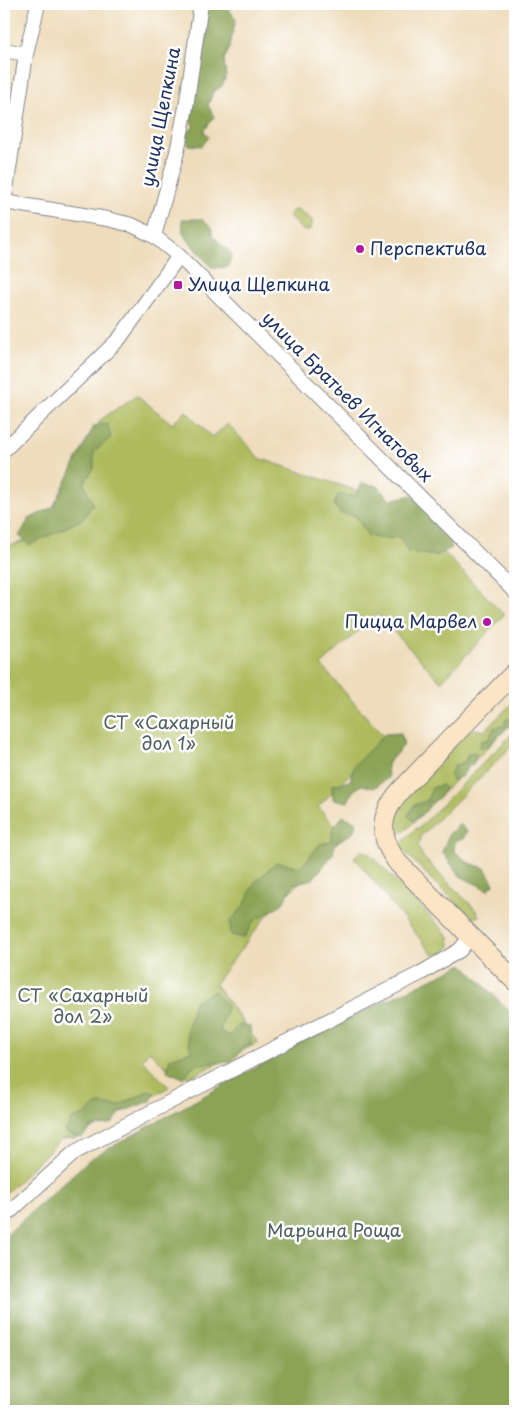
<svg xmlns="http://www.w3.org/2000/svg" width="519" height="1415" viewBox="0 0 519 1415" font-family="'Playpen Sans',sans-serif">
  <rect width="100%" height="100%" fill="#fff"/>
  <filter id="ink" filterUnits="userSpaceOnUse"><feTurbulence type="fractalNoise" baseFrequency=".02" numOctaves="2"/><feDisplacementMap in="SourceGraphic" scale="10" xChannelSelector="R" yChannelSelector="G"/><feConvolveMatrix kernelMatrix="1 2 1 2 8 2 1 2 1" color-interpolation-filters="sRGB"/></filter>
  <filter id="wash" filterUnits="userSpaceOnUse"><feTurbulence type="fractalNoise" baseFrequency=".0096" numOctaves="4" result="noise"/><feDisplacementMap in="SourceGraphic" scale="20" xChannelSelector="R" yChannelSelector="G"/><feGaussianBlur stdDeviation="1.12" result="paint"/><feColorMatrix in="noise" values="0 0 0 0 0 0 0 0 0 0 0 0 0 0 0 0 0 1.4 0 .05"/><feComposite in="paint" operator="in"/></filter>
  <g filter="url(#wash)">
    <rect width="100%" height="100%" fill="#eedcba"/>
    <g fill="#aebb5d" stroke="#64755e">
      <polygon points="296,208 312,220 312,227 308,231 302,230 288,215"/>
      <polygon points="137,395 172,424 186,411 212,437 228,424 259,458 399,505 504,615 441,682 377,614 321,665 385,738 318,807 344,836 263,920 215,984 258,1043 190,1077 173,1074 149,1051 142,1060 169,1087 75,1138 61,1139 4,1195 4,548 56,530 100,420"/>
      <polygon points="515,700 515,720 408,828 395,837 395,819 401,803 471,728 484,731"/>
      <polygon points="515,731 515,743 420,837 421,840 418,845 423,857 476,910 479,916 473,918 436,884 399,846 416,828 418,829"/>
      <polygon points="361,851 369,853 449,936 450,947 445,953 433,955 354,857"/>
    </g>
    <g fill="#8aa354" stroke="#526959">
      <polygon points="207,4 225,4 236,19 229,50 224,59 226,76 222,86 213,92 208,105 214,117 204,131 209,137 202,146 188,145 186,133 194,127 188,118 199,53 204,47 208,29 204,19"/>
      <polygon points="182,219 202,219 212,228 213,236 232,254 228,267 212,268 183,234"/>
      <polygon points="107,423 111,437 94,452 94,468 84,483 93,504 83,519 30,545 19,536 29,519 53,507 94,426"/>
      <polygon points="362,483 378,486 390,500 412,495 432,514 437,530 451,539 451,548 436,556 407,552 400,537 385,539 368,536 356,516 340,513 334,505 338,495 355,496"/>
      <path d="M506,719H514L512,726L506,727C500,736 492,739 487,748L479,747L481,741L489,739L494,728L505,725Z"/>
      <polygon points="401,733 404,745 387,764 388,778 374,788 362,785 353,791 348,802 333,799 332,785 350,781 355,764 385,734"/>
      <path d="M475,752L477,754L473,764L467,766C465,775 461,778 452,780L449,776L455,765L465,762L468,754Z"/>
      <polygon points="442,785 445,789 439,798 428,804 427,810 413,821 408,816 414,805 427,801 432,788"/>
      <polygon points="343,816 357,822 353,833 335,843 333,854 313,879 293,884 282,904 254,921 244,938 231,935 230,921 244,906 254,883 277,862 301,867 320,844 332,841 332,829"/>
      <polygon points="460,824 467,831 463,839 455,841 454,851 469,863 485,868 494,884 488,890 460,876 442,852 449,834"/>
      <polygon points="463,964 515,1017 515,1411 4,1411 4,1237 90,1159 314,1035"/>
      <polygon points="215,991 227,1007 220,1031 230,1036 238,1025 250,1026 251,1045 245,1047 231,1062 195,1064 183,1078 167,1071 170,1058 191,1051 187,1033 194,1001"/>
      <polygon points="148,1091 155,1093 151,1101 121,1112 112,1124 91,1128 82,1138 64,1133 72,1119 85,1115 98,1104 118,1106"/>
    </g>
  </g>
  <g filter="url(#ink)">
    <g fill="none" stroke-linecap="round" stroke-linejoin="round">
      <g stroke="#84868c" stroke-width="16">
        <g id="street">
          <polyline points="4,50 26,54"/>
          <polyline points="4,202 107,219 132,225 154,236 179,256 515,592"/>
          <polyline points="4,203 26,54 38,4"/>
          <polyline points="154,236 177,152 186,107 201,4"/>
          <polyline points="4,450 119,339 179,256"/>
          <polyline points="4,1217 75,1152 185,1094 421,973 460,950 471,936"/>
        </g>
      </g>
      <g stroke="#84868c" stroke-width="21">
        <path id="secondary" d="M515,672L400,791C379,816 378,836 398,863L515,981"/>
      </g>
      <use href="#street" stroke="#fff" stroke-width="14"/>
      <use href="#secondary" stroke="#fce5c4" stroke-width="19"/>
    </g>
  </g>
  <g fill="#b5179e" stroke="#fff" stroke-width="2">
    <circle cx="360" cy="249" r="5"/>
    <rect x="173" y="280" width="10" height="10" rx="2.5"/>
    <circle cx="487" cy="622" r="5"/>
  </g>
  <g text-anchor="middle" stroke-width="5" stroke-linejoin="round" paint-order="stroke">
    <g font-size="18" fill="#1b2f5e" stroke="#fff">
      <text transform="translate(161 117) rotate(-79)" y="6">улица Щепкина</text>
      <text transform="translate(347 397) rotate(45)" y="6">улица Братьев Игнатовых</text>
    </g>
    <g font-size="18" fill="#1b2f5e" stroke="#fff" text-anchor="start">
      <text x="370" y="255">Перспектива</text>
      <text x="188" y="291">Улица Щепкина</text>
      <text x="477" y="628" text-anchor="end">Пицца Марвел</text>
    </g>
    <g font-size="18" fill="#4e605e" stroke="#fff">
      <text x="169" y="729">СТ «Сахарный<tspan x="169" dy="21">дол 1»</tspan></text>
      <text x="83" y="1002">СТ «Сахарный<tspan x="83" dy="21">дол 2»</tspan></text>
      <text x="334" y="1237">Марьина Роща</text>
    </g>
  </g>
  <rect width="519" height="1415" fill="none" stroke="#fff" stroke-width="20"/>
</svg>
